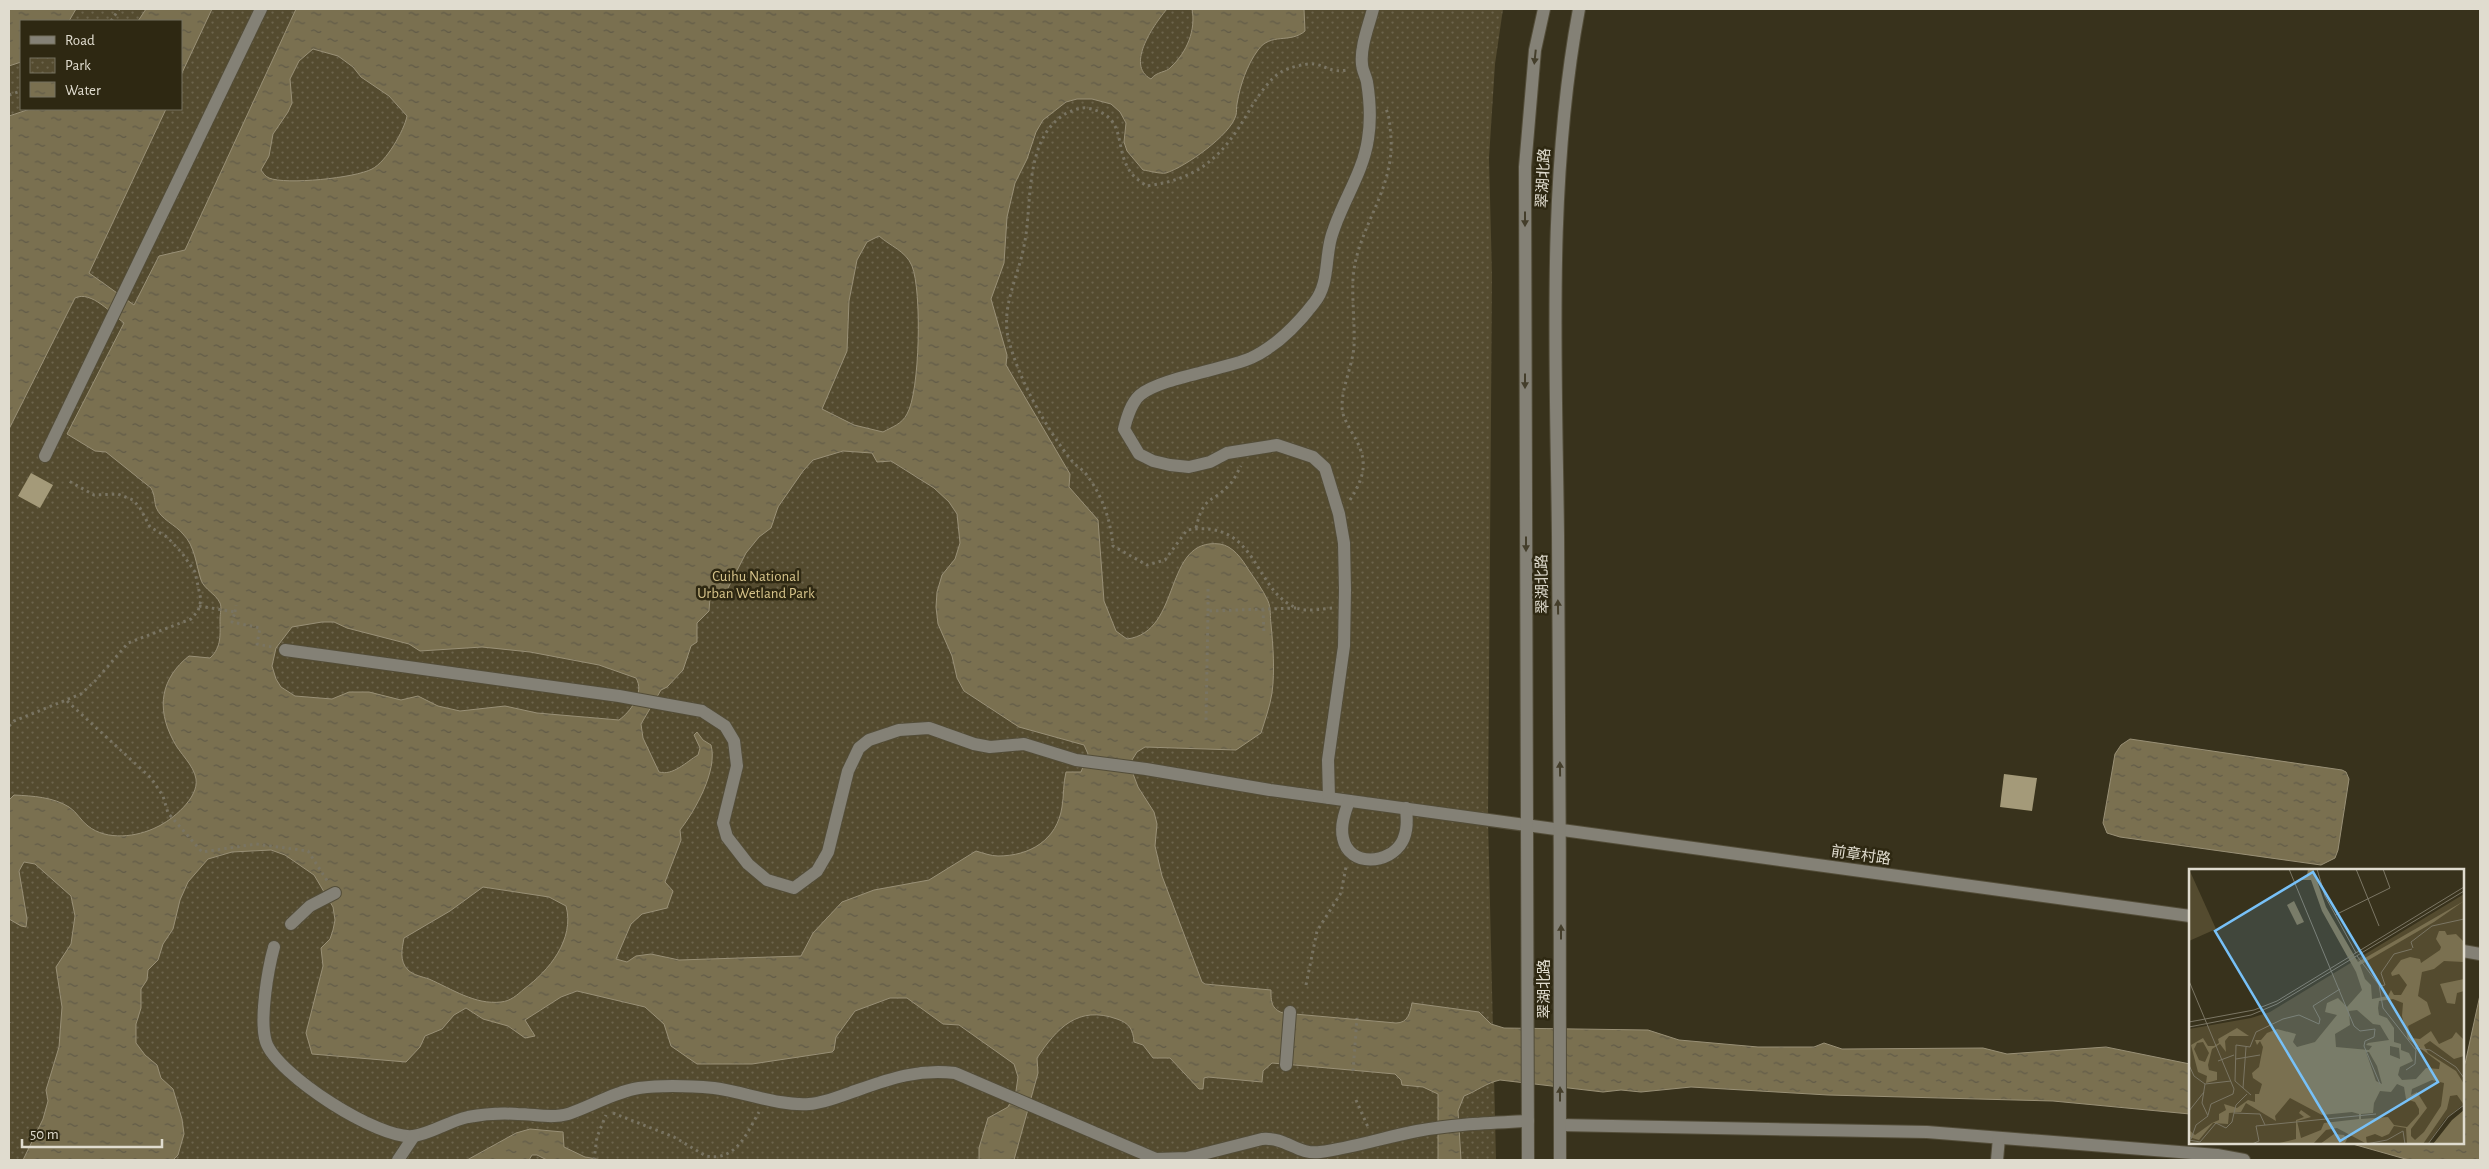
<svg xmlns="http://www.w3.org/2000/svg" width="2489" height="1169" viewBox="0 0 2489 1169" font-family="'Alegreya Sans','Noto Sans SC',sans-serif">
  <defs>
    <pattern id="park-dots" width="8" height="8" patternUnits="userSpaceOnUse" patternTransform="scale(1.25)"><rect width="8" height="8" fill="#544b2f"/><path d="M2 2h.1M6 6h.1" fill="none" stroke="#6c644c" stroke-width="1.8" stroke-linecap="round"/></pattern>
    <pattern id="water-ripples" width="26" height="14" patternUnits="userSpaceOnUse" patternTransform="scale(1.25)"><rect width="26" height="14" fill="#7a7050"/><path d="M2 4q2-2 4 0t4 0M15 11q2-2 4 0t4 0" fill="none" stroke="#615b48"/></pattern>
  </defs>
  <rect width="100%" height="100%" fill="#38321c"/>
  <path fill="url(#park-dots)" fill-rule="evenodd" d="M9,9H1503L1495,64L1489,158L1492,276L1488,819L1496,1160H9ZM21,21H181V109H21Z"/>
  <g fill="url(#water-ripples)" stroke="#999076" fill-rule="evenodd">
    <polygon points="9,9 76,9 69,21 21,21 21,62 9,66"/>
    <polygon points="146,9 212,9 181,75 181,21 138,21"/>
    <path d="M296,9H1167C1156,22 1124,65 1151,79C1157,71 1166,73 1171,67C1187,52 1196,30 1192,9H1304L1305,31C1290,44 1271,32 1258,50C1247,65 1240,85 1237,104C1236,107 1237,112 1236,115C1231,135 1185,167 1166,173C1160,174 1150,171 1143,170L1127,151L1124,142L1126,123L1120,112L1111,104L1092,99H1077L1066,102L1043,120L1036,132L1027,159L1015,183L1007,217L1004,263L991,299L1007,355L1006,365L1070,474L1069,487L1098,520L1104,601L1116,631L1127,639C1183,632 1162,537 1220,544C1233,546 1242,559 1248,569C1255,579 1263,590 1268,601C1271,608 1270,617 1271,624C1273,646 1275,670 1272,693C1270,706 1265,720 1261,733L1236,750L1145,747L1137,752L1132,760V771L1138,787L1154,812L1157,824L1155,846L1162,876L1202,982L1205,984L1271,990C1271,1001 1271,1009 1283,1013L1396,1023C1408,1023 1410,1013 1412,1003L1479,1012L1491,1024L1504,1028L1648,1030L1679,1040L1758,1047H1814L1824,1043L1842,1049L1983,1048L2007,1054L2106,1047L2190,1064V1114L2053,1101L1828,1095L1691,1087L1641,1092L1621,1090L1603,1092L1500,1080C1486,1083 1477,1091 1464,1096L1458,1111L1461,1160H1438V1094L1423,1087L1402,1085L1401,1080L1395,1074L1272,1063L1263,1071L1262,1082L1208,1077L1204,1078L1203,1089H1199L1170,1058H1153L1143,1045L1134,1042C1133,1029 1129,1023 1117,1019C1078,1005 1057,1028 1037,1058L1038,1073L1014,1160H979V1148L988,1118L1008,1107L1016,1091L1018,1077L1014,1064L959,1025L943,1024L907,998H890L855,1011L836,1037L834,1050L832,1052L752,1064H697L671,1046L664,1024L645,1007L577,991L561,997L525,1020L535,1036L525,1038L508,1026L483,1019L466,1008L454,1015L442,1029L425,1036L420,1047L406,1062L312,1054L306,1033L323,966L321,948L330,939L333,930L335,920L333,907L314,875L285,855L271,850L232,852L208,859L188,882L180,900L173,929L163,944L158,960L148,970L147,980L141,989V1008L136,1024V1043L145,1055L157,1065L161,1078L173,1089L182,1119L184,1134L178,1155L173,1160H23L43,1119L48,1101L46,1090L59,1047L62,1007L56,967L71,944L75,916L71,896L35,864L24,862L19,871L27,919L26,927L21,926L9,919V800L14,795C33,796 53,797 69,807C77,812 81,821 88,826C107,841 137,837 157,827C172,820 199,798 196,779C194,765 179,753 173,740C156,708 161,678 189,656L210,658C222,647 220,634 220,619C220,613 222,608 220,603C215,593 205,590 201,580C196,565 195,546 183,534C176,525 160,519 156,507C154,500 155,495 151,488L106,452L95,451L67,434L124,323C112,314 91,290 75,298L9,429V116L30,109H166L89,273L134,305L159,256L185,250ZM313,49L338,56L353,67L361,77L389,96L407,116C404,131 386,162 372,169C355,178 286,185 269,178C266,177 263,173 261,170L269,156L273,134L288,112L292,103L290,79L299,61ZM879,236C890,246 906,251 912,266C922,291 920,392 907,414C902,424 892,427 883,432L854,425L822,409L847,351L849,301L857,260L867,242ZM843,451L872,453L877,462L891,461L934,488L949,502L957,514L960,543L955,559L942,575L937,592L936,607L938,624L952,656L957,678L964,691L1019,727L1084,745L1088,754L1081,772H1066C1063,784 1064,795 1062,807C1057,840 1030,856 998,856C991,856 983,853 976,851L929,880L874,890L842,902L813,933L801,956L679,960L651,954L636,956L627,962L616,959L631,924L642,914L667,908L673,891L665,882L681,840L680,830C695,811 718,770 711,745L703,740L697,732L694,735L700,748L698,755C686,762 673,776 659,772L643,738L641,724L661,690L667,687L683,670L691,646L697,642V623L709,611L710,598L726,592L746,553L759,537L771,528L778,507L803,471L813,460ZM322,622H334L347,628L409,644L420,651L482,647L530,652L599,665L636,678C645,693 630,712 619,720L537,713L505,706L460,711L438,706L418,696L401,700L369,692H349L332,699L295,696L281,687L276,679L272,666L276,648L292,627ZM483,887L549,897L566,906C575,939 549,971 524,989C517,995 511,1001 501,1002C475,1005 452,989 429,979C423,977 413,975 408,970C399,961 402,949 404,938L450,911Z"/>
    <polygon points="2130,739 2342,770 2346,772 2349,779 2338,850 2335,858 2321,865 2120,837 2107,833 2103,823 2115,754 2121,745"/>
    <polygon points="2480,995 2480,1160 2409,1160 2349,1143 2463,1143 2463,1073"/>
    <polygon points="530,1129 563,1132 564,1147 585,1157 602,1160 547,1160 537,1155 532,1155 529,1160 467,1160 516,1133"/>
  </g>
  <g fill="#a49a79">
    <polygon points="31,473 53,485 40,508 18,496"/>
    <polygon points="2004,774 2037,778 2032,811 2000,807"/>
  </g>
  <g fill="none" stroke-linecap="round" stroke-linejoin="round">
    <g stroke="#534d39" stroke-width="14">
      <g id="minor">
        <polyline points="45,456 261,9"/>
        <polyline points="285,650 619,696 702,711 725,726 734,741 737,766 723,823 727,837 748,864 767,880 794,888 817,871 828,852 848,771 859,748 869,740 899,730 929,728 974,744 990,747 1024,744 1076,760 1146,769 1270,790 2190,916"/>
        <path d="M1329,798L1328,760L1344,646L1345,590L1344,543L1339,514L1325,468L1313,457L1277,445L1227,453L1210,462L1189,467L1170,465L1153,461L1139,454L1124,429C1127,417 1131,403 1140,395C1160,378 1223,370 1251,358C1275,347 1298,324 1314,303C1329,285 1325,260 1331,238C1340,205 1363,174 1368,139C1371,121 1370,101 1367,82C1366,76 1362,70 1362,64C1360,47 1369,25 1373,9"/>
        <path d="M1349,801C1345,812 1340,826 1343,838C1349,868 1390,864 1402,842C1408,831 1407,819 1406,808"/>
        <polyline points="291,924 310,906 335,893"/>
        <path d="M274,947C268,969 259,1020 266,1042C277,1075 379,1140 413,1136C431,1134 449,1121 468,1117C484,1114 502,1113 518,1114C534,1114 552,1119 568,1114C592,1106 614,1092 639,1088C662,1085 691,1086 714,1088C745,1092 778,1106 809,1104C825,1103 843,1095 858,1090C892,1078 918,1069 955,1073L1156,1159L1187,1158L1262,1139C1287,1137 1297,1155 1320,1152C1353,1148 1385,1137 1417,1131C1454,1124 1491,1123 1528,1121"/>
        <polyline points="2463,951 2480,954"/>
        <polyline points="1286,1065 1290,1012"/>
        <polyline points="1560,1125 1927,1132 2217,1155 2244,1160"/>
        <polyline points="398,1160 414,1136"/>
        <polyline points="1528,1160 1525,167 1535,50 1544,9"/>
        <path d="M1560,1160C1560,952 1560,743 1558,535C1556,362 1547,179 1579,9"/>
        <polyline points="1997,1160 1999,1138"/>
      </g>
    </g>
    <g stroke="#797462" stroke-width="3" stroke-dasharray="2.5 4" stroke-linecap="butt">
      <polyline points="111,21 119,9"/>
      <polyline points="9,95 21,91"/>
      <path d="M1350,500C1367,473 1368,458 1351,431C1347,423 1342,416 1342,406C1342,387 1352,367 1354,347C1355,325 1352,302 1353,279C1356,229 1394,192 1391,138C1390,128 1390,118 1386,109"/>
      <path d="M1196,528C1204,493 1212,505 1231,483C1235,478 1238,471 1241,466"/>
      <polyline points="199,606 235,612 232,622 260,628 257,644 272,647"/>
      <path d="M1332,608C1321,609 1306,612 1297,608C1253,592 1259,518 1187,530L1165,560L1147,565L1113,546C1110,518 1103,497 1086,474C1082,469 1076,466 1072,461C1047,430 1019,380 1009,341C1000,308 1018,278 1024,246C1033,204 1023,140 1065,114C1071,111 1081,107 1087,108C1130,116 1112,149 1132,174C1136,179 1142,182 1146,186C1200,179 1223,156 1249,111C1255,100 1270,78 1281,72C1288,68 1305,63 1314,64C1327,66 1330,73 1347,70"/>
      <polyline points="1263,609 1264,635"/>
      <polyline points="1208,611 1208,588"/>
      <polyline points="235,612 236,605"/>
      <polyline points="67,701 151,778 163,796 168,813 202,852 256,844 308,851 328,882"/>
      <polyline points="1206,720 1208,611 1296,608"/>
      <polyline points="9,726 14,721 81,694 96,680 128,643 191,619 198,611 201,600 195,572 182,553 167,537 150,527 140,508 133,500 118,494 94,495 67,480"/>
      <polyline points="1306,985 1317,931 1341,893 1346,867"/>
      <polyline points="9,1022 9,1023"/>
      <polyline points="1353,1071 1357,1018"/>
      <polyline points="1356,1100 1368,1127"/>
      <path d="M613,1113L674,1137L706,1156C736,1162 747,1133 759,1112"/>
      <polyline points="594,1160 597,1137 606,1115"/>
    </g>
    <use href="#minor" stroke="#848176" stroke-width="12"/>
  </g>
  <defs><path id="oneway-solid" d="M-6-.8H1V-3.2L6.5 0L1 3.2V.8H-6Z" transform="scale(1.25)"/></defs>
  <g fill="#443e2b">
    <use href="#oneway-solid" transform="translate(1535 57) rotate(96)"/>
    <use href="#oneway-solid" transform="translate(1525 219) rotate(90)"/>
    <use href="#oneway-solid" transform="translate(1525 381) rotate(90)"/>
    <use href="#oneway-solid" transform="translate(1526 544) rotate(90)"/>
    <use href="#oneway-solid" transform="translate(1558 607) rotate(-91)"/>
    <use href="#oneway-solid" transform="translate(1560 769) rotate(-91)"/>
    <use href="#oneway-solid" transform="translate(1561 932) rotate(-90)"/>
    <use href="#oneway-solid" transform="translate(1560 1094) rotate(-90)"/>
  </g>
  <g text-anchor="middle" stroke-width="5" stroke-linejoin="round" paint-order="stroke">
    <g font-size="15" fill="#e0dccf" stroke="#2e2812">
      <text transform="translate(1543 178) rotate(-87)" y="5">翠湖北路</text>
      <text transform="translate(1542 584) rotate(-91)" y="5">翠湖北路</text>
      <text transform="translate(1861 855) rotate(8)" y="5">前章村路</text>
      <text transform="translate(1544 989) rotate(-90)" y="5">翠湖北路</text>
    </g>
    <g font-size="15" fill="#d7c48b" stroke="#2e2812">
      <text x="756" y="581">Cuihu National<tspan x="756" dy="17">Urban Wetland Park</tspan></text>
    </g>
  </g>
  <g transform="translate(2189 869)">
    <rect width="275" height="275" fill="#38321c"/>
    <path d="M0,0L27,60L0,72Z" fill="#544b2f"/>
    <path d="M275,25V235L256,250L239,275H0V160L62,149L81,143Z" fill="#544b2f"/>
    <path d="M119,0H124L137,38L169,93L275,32L245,53L171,96L176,110L182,116L183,130L199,127L202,121L205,126H212L218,116L210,105L203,107L202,104L212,91L221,88L231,90L232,94L251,81L252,78L247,70L250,62H256L258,66L267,65L275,73V93L255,92L245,100L233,103L229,127L238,133L242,145L219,157L222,169L231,170L242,162L250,175L263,169L267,163L275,171V187L265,190L241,172L235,176L239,184L267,202L275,215V236L268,226L261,227L258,240L234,275H218L217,259L205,257L200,265L193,268L186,265L177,268L178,275L148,259L137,261L124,275H86L107,270V251L115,248L110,244L112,241L122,248L108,252L112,269L132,261L135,254L170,250V245L163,243L133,246L101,229L86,247L87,252L57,234L52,243L40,244L39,255L24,254L10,271L0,268V261L6,266L23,254L30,251V245L37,241L35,235L48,239L59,231L66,233V225H70L73,215L64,209L63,204L70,198L74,178L71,172L68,176L66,171H72L78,164L88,160L107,165L104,173L108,178L126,173L148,146L136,143L138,134L149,129L158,138L173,121L167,103L133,42L122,11H109L118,6ZM204,130L214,134L213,147L219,170L251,194L250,200L237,199L227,210L213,211L209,206L211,198L224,192L220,184L212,181V175L205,173V159L198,149L190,146L189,139L190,132ZM168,141L184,155L191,156L200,171L179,174L177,176L183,177L180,181L147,178L146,165L161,156L160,142ZM201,177L210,179L211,190L201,186ZM177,183H180L188,197L193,215L187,212ZM243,211L255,214L252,237L235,263L226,271L222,267V260L238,239L228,223L222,226L223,220ZM208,215L215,218L217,230L226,233L230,240V245L218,258L205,256L199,248L172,250V245L184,244L185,234L191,222L202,223ZM105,32L115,53L108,56L98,36ZM275,110V122L268,124L266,135L258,134L251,115ZM48,159L60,167H40L36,172L37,183L31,175L23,180L19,196L20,201L28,203V211L17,214L18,207L9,203L2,176L14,169L19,177H25L30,174L29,170ZM14,173L20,184L16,193L10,191L5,180L8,174ZM275,241V275H244L263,251ZM145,265L155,266L158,270L156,274L131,275Z" fill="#7a7050" fill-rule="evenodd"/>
    <path fill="none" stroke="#7b7664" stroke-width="1" d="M100,0L165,157L171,162L186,160L185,168L176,172L175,177L191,215M128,0L136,27L167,84M167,0L190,57M146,46L201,19L194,0M224,79L222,73L243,57L275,50M168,87L190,116L194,139L227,181L226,195L217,201M0,112L45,220L44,225L22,235L19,246M190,117L196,116L192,104L205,85L223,80M0,153L65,141L88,132L275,18M0,158L62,146L88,135L275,22M226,179L241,181L267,198L275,209M47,190L71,186M29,192L45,186M0,196L5,207L16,215L42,212M54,219L57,178M62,226L46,212L47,176L61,178L67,163L94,150L110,146L130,155L131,150L124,137L151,120M0,242L15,223M45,244L47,236L58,225M2,270L7,256L19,247L13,234L16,215M0,271L11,273L27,254L37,259L43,253L45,244L71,245L76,256M63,275L70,272L67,257L187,245M177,275L198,271L214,262L216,275M239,275L259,248L275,236"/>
    <path fill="#77c0f7" fill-opacity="0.15" stroke="#77c0f7" stroke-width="2.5" d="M124,3L249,213L151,272L26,62Z"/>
    <rect width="275" height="275" fill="none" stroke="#e0dccf" stroke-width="2.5"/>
  </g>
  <rect width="2489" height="1169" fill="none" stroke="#e0dccf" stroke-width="20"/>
  <rect x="20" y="20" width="162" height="90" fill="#2e2812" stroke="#75705e"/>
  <rect x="30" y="36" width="25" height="8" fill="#848176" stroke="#75705e"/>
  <text x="65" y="45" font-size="15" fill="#e0dccf">Road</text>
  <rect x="30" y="58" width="25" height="15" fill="url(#park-dots)" stroke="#75705e"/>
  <text x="65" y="70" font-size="15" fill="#e0dccf">Park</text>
  <rect x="30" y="82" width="25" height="15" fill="url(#water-ripples)" stroke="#75705e"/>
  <text x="65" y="95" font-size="15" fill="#e0dccf">Water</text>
  <path d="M22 1139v8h140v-8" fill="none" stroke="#e0dccf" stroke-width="2.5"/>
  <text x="30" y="1139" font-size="15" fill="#e0dccf" stroke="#2e2812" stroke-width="4" paint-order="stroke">50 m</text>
</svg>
